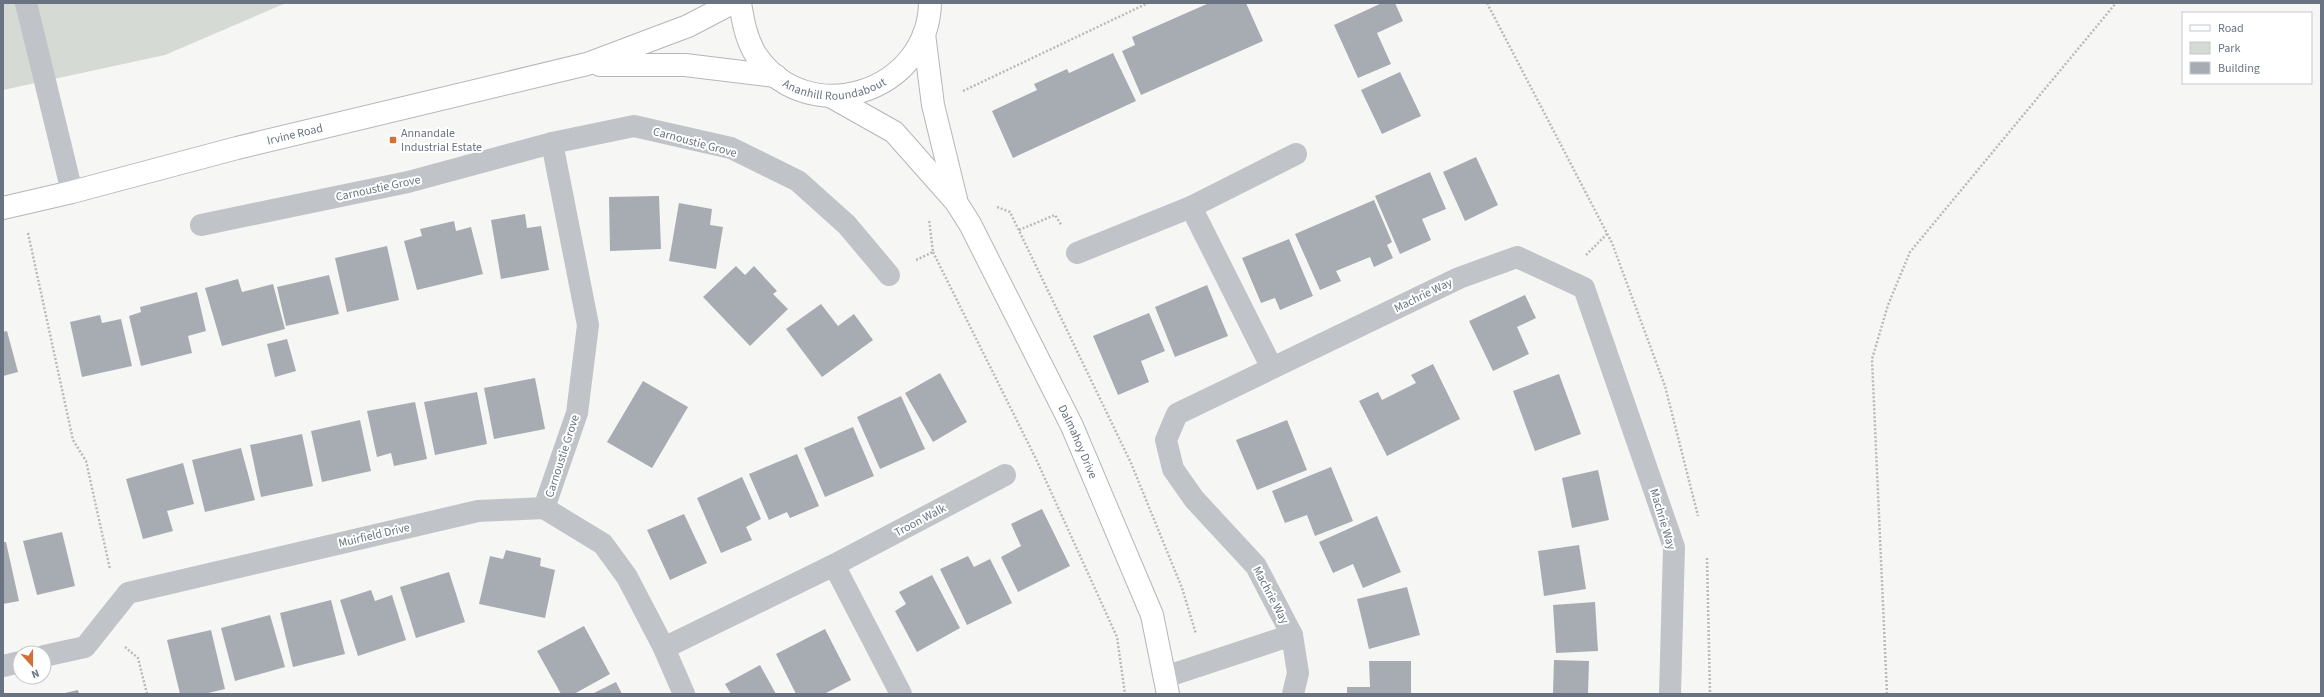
<svg xmlns="http://www.w3.org/2000/svg" width="2324" height="697" viewBox="0 0 2324 697" font-family="'Source Sans 3',sans-serif">
  <rect width="100%" height="100%" fill="#f6f7f4"/>
  <polygon fill="#d5dbd4" points="3,3 286,3 165,55 3,90"/>
  <g fill="#a7acb3">
    <polygon points="1209,3 1246,3 1263,41 1141,95 1122,51 1135,45 1132,37"/>
    <polygon points="1382,3 1395,3 1403,21 1377,33 1391,64 1358,78 1334,25"/>
    <polygon points="1113,53 1136,101 1013,158 992,111 1037,90 1034,84 1067,69 1069,73"/>
    <polygon points="1400,72 1421,116 1382,134 1361,90"/>
    <polygon points="1476,157 1498,205 1465,221 1443,172"/>
    <polygon points="1430,172 1446,209 1422,219 1431,240 1400,254 1375,196"/>
    <polygon points="659,196 661,249 610,251 609,197"/>
    <polygon points="1374,200 1392,242 1387,245 1393,258 1374,267 1370,257 1336,271 1341,281 1320,290 1295,234"/>
    <polygon points="679,203 712,209 710,225 723,227 716,269 669,261"/>
    <polygon points="525,214 527,228 541,226 549,270 501,279 491,220"/>
    <polygon points="454,221 456,231 471,227 483,274 417,290 404,241 422,236 420,229"/>
    <polygon points="1289,239 1313,296 1280,310 1275,298 1261,303 1242,258"/>
    <polygon points="387,246 399,300 347,312 335,258"/>
    <polygon points="736,266 745,275 754,266 777,291 773,294 788,309 750,346 703,297"/>
    <polygon points="329,275 339,314 286,326 277,287"/>
    <polygon points="238,279 242,292 273,284 285,329 222,346 205,288"/>
    <polygon points="1207,285 1228,336 1175,357 1155,307"/>
    <polygon points="197,292 206,331 188,336 192,353 141,366 129,316 141,312 140,307"/>
    <polygon points="1525,295 1536,318 1517,327 1529,354 1493,371 1469,321"/>
    <polygon points="821,304 838,326 854,314 873,340 822,377 786,329"/>
    <polygon points="1149,313 1165,351 1141,361 1149,382 1118,395 1093,336"/>
    <polygon points="100,315 102,323 121,319 132,366 82,377 70,322"/>
    <polygon points="7,331 18,372 3,376 3,332"/>
    <polygon points="287,339 296,371 275,377 267,344"/>
    <polygon points="1433,364 1460,419 1387,456 1359,401 1378,392 1382,400 1416,383 1411,375"/>
    <polygon points="940,373 967,422 933,442 905,393"/>
    <polygon points="1559,374 1581,434 1535,451 1513,391"/>
    <polygon points="535,378 545,429 494,439 484,388"/>
    <polygon points="643,381 688,407 652,468 607,442"/>
    <polygon points="477,392 487,444 435,455 424,402"/>
    <polygon points="901,396 925,449 880,469 857,417"/>
    <polygon points="415,402 427,459 394,466 391,453 377,457 367,411"/>
    <polygon points="360,420 371,471 322,482 311,431"/>
    <polygon points="1287,420 1307,470 1257,490 1236,440"/>
    <polygon points="853,427 874,476 825,497 804,448"/>
    <polygon points="302,434 313,486 261,497 250,445"/>
    <polygon points="241,448 255,500 205,512 192,460"/>
    <polygon points="797,454 819,506 790,518 787,512 769,520 749,474"/>
    <polygon points="183,463 194,504 167,511 173,531 143,539 126,479"/>
    <polygon points="1331,467 1353,521 1315,536 1307,515 1285,523 1272,491"/>
    <polygon points="1598,470 1609,520 1572,528 1562,478"/>
    <polygon points="742,477 761,519 746,527 752,540 721,553 697,498"/>
    <polygon points="1042,509 1070,566 1018,592 1001,557 1021,546 1011,524"/>
    <polygon points="684,514 707,563 670,580 647,530"/>
    <polygon points="1377,516 1401,572 1363,588 1353,564 1333,573 1319,542"/>
    <polygon points="62,532 75,586 37,595 23,541"/>
    <polygon points="3,542 6,542 19,601 3,604"/>
    <polygon points="1579,545 1586,589 1544,596 1538,551"/>
    <polygon points="506,550 541,558 540,566 555,570 545,618 479,604 490,556 503,559"/>
    <polygon points="968,556 974,567 990,559 1012,603 967,625 940,569"/>
    <polygon points="449,572 465,622 416,638 400,587"/>
    <polygon points="932,575 960,628 917,652 895,611 906,604 899,592"/>
    <polygon points="1407,587 1420,635 1369,649 1357,599"/>
    <polygon points="371,590 375,601 392,595 406,640 358,656 340,600"/>
    <polygon points="331,600 345,654 293,667 280,613"/>
    <polygon points="1595,602 1598,651 1556,653 1553,605"/>
    <polygon points="270,615 285,667 235,681 221,628"/>
    <polygon points="584,626 610,674 574,694 561,694 537,651"/>
    <polygon points="825,629 851,680 824,694 796,694 776,654"/>
    <polygon points="211,630 225,689 204,694 180,694 167,640"/>
    <polygon points="1554,660 1589,661 1588,694 1553,694"/>
    <polygon points="1369,661 1411,661 1411,694 1347,694 1347,687 1370,687"/>
    <polygon points="760,665 776,694 731,694 725,684"/>
    <polygon points="616,682 622,694 592,694"/>
    <polygon points="78,690 79,694 65,694 65,693"/>
  </g>
  <g fill="none" stroke-linecap="round" stroke-linejoin="round">
    <g stroke="#b3b6bb" stroke-width="24">
      <g id="secondary">
        <path id="s1" d="M740,3C743,21 746,39 756,55C807,131 928,93 930,3"/>
        <polyline points="924,34 933,105 956,199"/>
        <polyline points="600,65 685,65 776,76"/>
        <path id="s2" d="M830,96L894,132L956,202L970,224L1072,426L1152,615L1168,694"/>
        <path id="s3" d="M3,208L72,192L237,148L587,64L688,26L732,3"/>
      </g>
    </g>
    <g stroke="#b8babd" stroke-width="2.5" stroke-dasharray="2 2" stroke-linecap="butt">
      <polyline points="1487,3 1612,243 1665,386 1698,516"/>
      <polyline points="963,91 1148,3"/>
      <polyline points="997,207 1010,212 1131,463 1182,588 1196,634"/>
      <polyline points="1019,230 1055,215 1062,226"/>
      <polyline points="28,233 73,440 86,461 110,569"/>
      <polyline points="933,252 1036,459 1117,637 1125,694"/>
      <polyline points="1586,255 1607,234"/>
      <polyline points="916,260 933,252 929,219"/>
      <polyline points="1707,558 1710,694"/>
      <polyline points="125,647 138,658 147,694"/>
      <polyline points="1887,694 1872,359 1888,305 1910,252 2116,3"/>
    </g>
    <g stroke="#c0c3c7" stroke-width="22">
      <polyline points="26,3 72,192"/>
      <polyline points="1191,207 1272,368"/>
      <polyline points="1077,253 1191,207 1296,154"/>
    </g>
    <g stroke="#c0c3c7" stroke-width="22">
      <polyline points="201,225 408,182 552,143 634,126 731,148 798,181 847,225 889,275"/>
      <polyline points="544,508 577,413 588,325 552,143"/>
      <polyline points="834,565 901,694"/>
      <polyline points="664,648 834,565 1005,475"/>
      <polyline points="44,656 85,647 128,593 478,511 544,508 603,544 627,577 664,648 684,694"/>
      <polyline points="3,666 20,662"/>
      <polyline points="1165,677 1292,635"/>
      <polyline points="1293,694 1298,673 1292,635 1256,566 1194,499 1173,469 1166,440 1177,414 1459,278 1517,257 1584,288 1674,547 1670,694"/>
    </g>
    <use href="#secondary" stroke="#fff" stroke-width="22"/>
  </g>
  <rect fill="#d17139" stroke="#fff" stroke-width="1.5" x="389" y="136" width="8" height="8" rx="2"/>
  <g text-anchor="middle" stroke-width="4" stroke-linejoin="round" paint-order="stroke">
    <g font-size="12" fill="#697382" stroke="#fff">
      <text dy="4" stroke="none"><textPath href="#s1" startOffset="147">Ananhill Roundabout</textPath></text>
      <text dy="4" stroke="none"><textPath href="#s3" startOffset="301">Irvine Road</textPath></text>
      <text transform="translate(695 142) rotate(15)" y="4">Carnoustie Grove</text>
      <text transform="translate(378 188) rotate(-12)" y="4">Carnoustie Grove</text>
      <text transform="translate(1423 295) rotate(-26)" y="4">Machrie Way</text>
      <text dy="4" stroke="none"><textPath href="#s2" startOffset="436">Dalmahoy Drive</textPath></text>
      <text transform="translate(562 456) rotate(-72)" y="4">Carnoustie Grove</text>
      <text transform="translate(1663 519) rotate(73)" y="4">Machrie Way</text>
      <text transform="translate(920 520) rotate(-28)" y="4">Troon Walk</text>
      <text transform="translate(374 535) rotate(-13)" y="4">Muirfield Drive</text>
      <text transform="translate(1271 595) rotate(62)" y="4">Machrie Way</text>
    </g>
    <g font-size="12" fill="#697382" stroke="#fff" text-anchor="start">
      <text x="401" y="137">Annandale<tspan x="401" dy="14">Industrial Estate</tspan></text>
    </g>
  </g>
  <rect width="2324" height="697" fill="none" stroke="#697382" stroke-width="8"/>
  <rect x="2182" y="12" width="130" height="72" fill="#ffffff" stroke="#c3c7cd"/>
  <rect x="2190" y="25" width="20" height="6" fill="#ffffff" stroke="#c3c7cd"/>
  <text x="2218" y="32" font-size="12" fill="#697382">Road</text>
  <rect x="2190" y="42" width="20" height="12" fill="#d5dbd4" stroke="#c3c7cd"/>
  <text x="2218" y="52" font-size="12" fill="#697382">Park</text>
  <rect x="2190" y="62" width="20" height="12" fill="#a7acb3" stroke="#c3c7cd"/>
  <text x="2218" y="72" font-size="12" fill="#697382">Building</text>
  <g transform="translate(32 665) rotate(159)"><circle r="19" fill="#ffffff" stroke="#c3c7cd"/>
  <path d="M0-3L7 15L0 10L-7 15Z" fill="#d17139"/>
  <text y="-6" font-size="11" font-weight="bold" text-anchor="middle" fill="#697382">N</text>
  </g>
</svg>
